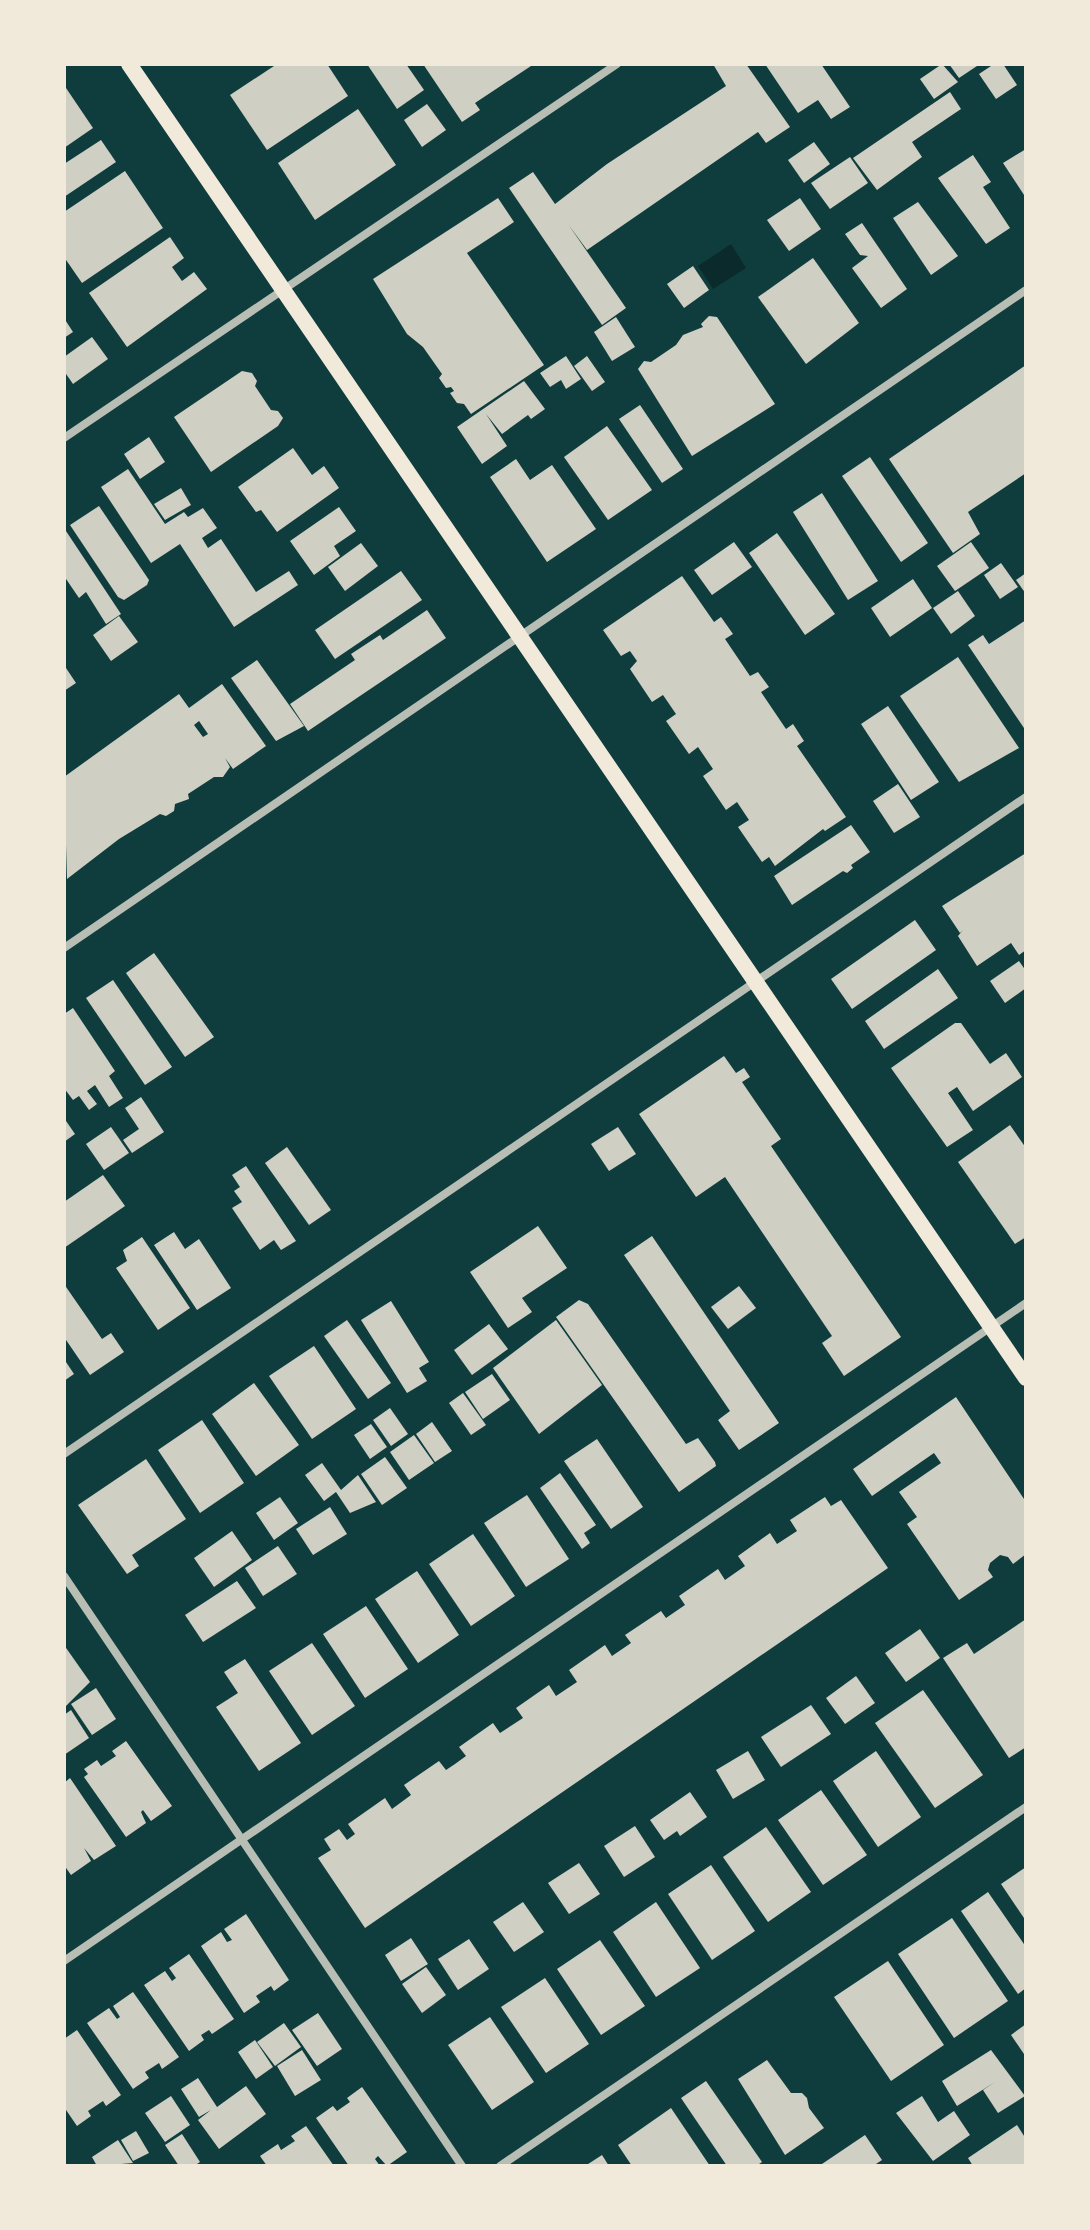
<svg xmlns="http://www.w3.org/2000/svg" width="1090" height="2230" viewBox="0 0 1090 2230" font-family="'Noto Serif',serif">
  <rect width="100%" height="100%" fill="#0f3d3e"/>
  <polygon fill="#0a2a2b" points="731,244 746,268 713,289 698,266"/>
  <g fill="#cfcfc3" fill-rule="evenodd">
    <polygon points="277,64 327,64 348,96 267,150 230,95"/>
    <polygon points="367,64 406,64 424,90 397,109"/>
    <polygon points="423,64 534,64 475,103 480,110 462,122"/>
    <polygon points="713,64 746,64 790,127 766,143 758,132 587,250 568,224 626,308 602,325 509,188 533,172 555,204 607,164 726,86"/>
    <polygon points="765,64 821,64 850,107 831,119 818,100 798,113"/>
    <polygon points="942,64 958,82 934,99 920,79"/>
    <polygon points="949,64 980,64 959,78"/>
    <polygon points="994,64 1003,64 1017,85 996,99 979,74"/>
    <polygon points="64,85 93,128 64,148"/>
    <polygon points="950,92 961,109 912,142 922,157 877,190 853,158"/>
    <polygon points="427,104 446,130 422,147 404,120"/>
    <polygon points="358,109 396,165 315,220 278,163"/>
    <polygon points="101,140 116,162 64,197 64,164"/>
    <polygon points="814,142 830,164 804,183 788,160"/>
    <polygon points="1026,149 1026,198 1003,163"/>
    <polygon points="973,155 991,182 983,187 1010,228 986,244 938,178"/>
    <polygon points="850,157 868,183 830,209 811,183"/>
    <polygon points="125,171 163,228 82,283 64,257 64,212"/>
    <polygon points="498,198 514,222 467,253 544,365 471,414 464,404 457,403 450,393 454,391 451,387 446,388 439,378 442,374 423,347 407,334 373,279"/>
    <polygon points="800,198 821,229 789,251 767,220"/>
    <polygon points="918,202 958,256 931,275 893,218"/>
    <polygon points="862,223 907,289 881,308 852,268 868,256 860,255 845,234"/>
    <polygon points="170,237 184,258 172,267 182,281 194,272 207,289 127,347 89,293"/>
    <polygon points="813,258 859,323 806,364 758,297"/>
    <polygon points="693,266 709,290 684,308 667,284"/>
    <polygon points="709,316 717,317 775,404 692,456 638,369 644,361 651,362 676,345 683,335 703,327 701,324"/>
    <polygon points="616,317 635,347 612,361 594,332"/>
    <polygon points="64,318 73,332 64,338"/>
    <polygon points="92,337 108,359 73,384 64,371 64,357"/>
    <polygon points="566,356 581,379 566,389 561,380 550,387 540,373"/>
    <polygon points="587,356 605,382 592,391 574,366"/>
    <polygon points="1026,365 1026,473 968,512 980,534 953,553 889,459"/>
    <polygon points="242,371 252,373 257,381 255,386 271,410 278,411 283,418 278,426 211,472 174,417"/>
    <polygon points="524,381 545,409 531,419 528,415 502,434 486,414 507,446 482,464 457,427"/>
    <polygon points="640,405 683,469 662,483 619,419"/>
    <polygon points="607,426 652,490 608,520 564,457"/>
    <polygon points="149,437 165,462 140,479 124,454"/>
    <polygon points="293,448 312,475 324,466 339,488 277,532 261,510 256,512 238,487"/>
    <polygon points="870,457 928,543 901,562 842,476"/>
    <polygon points="516,459 530,480 552,465 596,529 547,562 490,477"/>
    <polygon points="128,469 165,524 184,512 188,517 203,508 217,528 202,538 208,548 221,539 256,592 289,571 298,585 234,627 180,544 151,563 101,487"/>
    <polygon points="181,488 191,505 165,520 154,504"/>
    <polygon points="822,493 878,581 848,600 793,512"/>
    <polygon points="99,506 149,580 147,585 124,600 118,597 70,525"/>
    <polygon points="339,507 356,531 334,546 340,556 314,575 290,541"/>
    <polygon points="64,528 121,614 106,624 86,592 79,598 64,576"/>
    <polygon points="777,533 835,614 805,635 749,553"/>
    <polygon points="734,542 752,567 712,595 694,570"/>
    <polygon points="971,542 989,568 955,591 937,566"/>
    <polygon points="361,543 378,566 345,591 328,567"/>
    <polygon points="1001,563 1018,587 1000,599 984,575"/>
    <polygon points="401,571 422,600 335,659 315,630"/>
    <polygon points="1026,573 1026,594 1016,580"/>
    <polygon points="682,576 714,622 721,617 733,634 725,639 750,676 758,672 769,687 761,692 786,729 793,724 804,741 797,746 846,817 825,831 823,829 775,866 769,857 762,862 738,827 749,820 737,802 726,810 703,776 713,769 698,747 689,754 666,721 676,714 663,695 652,702 630,669 637,661 630,651 621,656 603,630"/>
    <polygon points="913,579 932,608 890,637 871,608"/>
    <polygon points="958,591 975,616 951,634 933,608"/>
    <polygon points="427,610 446,638 308,731 290,704 355,660 351,654 380,635 383,640"/>
    <polygon points="119,616 138,642 111,661 93,635"/>
    <polygon points="1026,620 1026,731 968,645 983,635 989,644"/>
    <polygon points="958,657 1019,748 959,782 900,696"/>
    <polygon points="257,660 304,726 276,741 231,678"/>
    <polygon points="64,665 76,683 64,691"/>
    <path d="M222,684L266,746L233,769L225,758L230,767L223,777H214L188,794L189,799L175,804L174,811L166,816L160,814L119,839L67,879L64,777L179,694L189,708ZM199,721L208,734L203,737L194,725Z"/>
    <polygon points="888,706 939,782 911,800 861,724"/>
    <polygon points="898,784 920,817 894,833 873,801"/>
    <polygon points="851,825 870,852 851,865 853,868 847,873 843,871 792,905 774,876"/>
    <polygon points="1026,853 1026,950 1019,955 1011,943 977,966 958,936 963,930 960,933 942,906"/>
    <polygon points="915,920 936,950 852,1009 831,979"/>
    <polygon points="154,953 214,1037 185,1057 126,973"/>
    <polygon points="1019,961 1026,971 1026,988 1005,1003 990,981"/>
    <polygon points="938,969 958,998 884,1049 865,1021"/>
    <polygon points="113,980 172,1067 145,1085 86,998"/>
    <polygon points="73,1008 115,1071 109,1076 123,1098 109,1107 95,1085 87,1091 97,1104 89,1110 79,1096 73,1100 64,1088 64,1014"/>
    <polygon points="955,1023 961,1023 990,1064 1006,1053 1022,1077 973,1111 957,1087 948,1093 973,1130 947,1147 891,1068"/>
    <polygon points="724,1056 736,1073 744,1068 750,1077 742,1082 781,1139 771,1146 901,1337 844,1376 822,1343 832,1336 725,1177 696,1197 639,1114"/>
    <polygon points="141,1097 164,1132 132,1153 123,1140 139,1129 125,1108"/>
    <polygon points="64,1118 75,1134 64,1142"/>
    <polygon points="1010,1125 1026,1148 1026,1237 1015,1244 958,1162"/>
    <polygon points="111,1127 129,1153 104,1170 86,1144"/>
    <polygon points="618,1127 636,1154 609,1171 591,1144"/>
    <polygon points="287,1147 331,1210 309,1225 265,1163"/>
    <polygon points="246,1166 296,1241 281,1250 274,1240 260,1250 232,1208 242,1202 234,1191 240,1187 232,1175"/>
    <polygon points="103,1175 125,1206 64,1248 64,1202"/>
    <polygon points="538,1226 567,1268 522,1298 532,1312 508,1328 470,1272"/>
    <polygon points="174,1232 185,1249 199,1239 231,1288 197,1310 154,1245"/>
    <polygon points="652,1236 779,1423 739,1450 718,1420 730,1411 624,1255"/>
    <polygon points="142,1237 190,1308 158,1330 116,1268 127,1261 123,1250"/>
    <polygon points="64,1284 102,1339 111,1333 124,1352 90,1375 64,1337"/>
    <polygon points="739,1286 756,1308 728,1329 711,1307"/>
    <polygon points="579,1300 588,1304 686,1444 698,1438 715,1462 716,1466 679,1492 556,1317"/>
    <polygon points="391,1301 429,1362 419,1368 427,1381 407,1393 361,1320"/>
    <polygon points="347,1320 391,1383 368,1399 324,1336"/>
    <polygon points="556,1320 602,1385 539,1434 493,1368"/>
    <polygon points="489,1324 508,1349 472,1375 454,1350"/>
    <polygon points="314,1346 356,1409 312,1439 269,1376"/>
    <polygon points="64,1359 74,1374 64,1381"/>
    <polygon points="492,1374 510,1400 483,1419 465,1392"/>
    <polygon points="254,1383 299,1445 256,1476 212,1414"/>
    <polygon points="463,1393 486,1425 471,1435 449,1403"/>
    <polygon points="956,1397 1026,1502 1026,1554 1013,1564 1008,1557 1000,1555 990,1563 988,1570 993,1577 959,1600 907,1524 917,1517 899,1492 941,1463 934,1453 872,1496 853,1469"/>
    <polygon points="390,1408 408,1434 391,1446 373,1420"/>
    <polygon points="202,1420 244,1483 200,1513 158,1450"/>
    <polygon points="432,1422 452,1451 435,1462 416,1434"/>
    <polygon points="371,1424 387,1447 370,1459 354,1435"/>
    <polygon points="414,1435 434,1463 409,1480 390,1452"/>
    <polygon points="597,1439 643,1507 611,1529 564,1461"/>
    <polygon points="385,1457 407,1488 382,1505 361,1474"/>
    <polygon points="146,1459 186,1519 132,1555 139,1566 127,1574 78,1505"/>
    <polygon points="322,1463 341,1490 358,1475 376,1502 350,1513 336,1492 324,1501 305,1475"/>
    <polygon points="560,1473 596,1525 584,1533 590,1543 582,1549 540,1488"/>
    <polygon points="527,1495 569,1559 526,1587 484,1523"/>
    <polygon points="280,1497 298,1523 274,1540 256,1513"/>
    <polygon points="825,1497 831,1506 841,1500 888,1568 365,1928 318,1858 331,1850 324,1839 339,1829 347,1840 355,1834 348,1824 385,1798 392,1809 411,1795 404,1785 439,1761 446,1770 455,1764 466,1756 459,1747 493,1723 500,1733 523,1718 516,1708 549,1685 556,1696 577,1682 569,1670 605,1645 612,1656 631,1643 625,1635 661,1611 666,1618 685,1605 679,1596 718,1569 725,1580 745,1566 738,1556 770,1533 777,1544 797,1531 790,1520"/>
    <polygon points="330,1507 347,1534 313,1555 296,1529"/>
    <polygon points="232,1531 252,1560 214,1587 194,1558"/>
    <polygon points="473,1534 515,1596 471,1626 429,1564"/>
    <polygon points="278,1546 297,1574 263,1596 245,1568"/>
    <polygon points="417,1571 459,1635 418,1663 375,1599"/>
    <polygon points="237,1581 256,1608 203,1642 185,1615"/>
    <polygon points="366,1606 408,1669 365,1698 323,1634"/>
    <polygon points="1026,1619 1026,1747 1009,1758 943,1658 967,1643 974,1654"/>
    <polygon points="920,1629 940,1658 906,1682 885,1653"/>
    <polygon points="312,1643 355,1706 312,1735 269,1671"/>
    <polygon points="64,1645 90,1682 64,1708"/>
    <polygon points="245,1659 301,1743 259,1771 216,1707 238,1693 224,1672"/>
    <polygon points="856,1676 875,1703 845,1724 826,1698"/>
    <polygon points="96,1688 116,1719 92,1735 71,1704"/>
    <polygon points="923,1690 983,1775 935,1808 875,1723"/>
    <polygon points="811,1705 831,1734 781,1767 761,1737"/>
    <polygon points="71,1710 89,1738 64,1755 64,1715"/>
    <polygon points="126,1741 172,1806 151,1821 143,1810 141,1812 146,1823 126,1837 84,1777 88,1774 84,1769 97,1760 101,1766 116,1756 112,1751"/>
    <polygon points="748,1751 765,1780 733,1799 716,1770"/>
    <polygon points="876,1751 921,1817 878,1847 833,1781"/>
    <polygon points="70,1778 116,1846 94,1860 84,1848 91,1861 71,1875 64,1865 64,1783"/>
    <polygon points="821,1790 867,1855 823,1885 778,1820"/>
    <polygon points="690,1792 707,1817 680,1836 677,1831 664,1840 650,1820"/>
    <polygon points="635,1826 655,1857 624,1877 604,1846"/>
    <polygon points="766,1827 811,1892 768,1922 723,1857"/>
    <polygon points="579,1863 600,1894 569,1914 548,1883"/>
    <polygon points="711,1865 755,1931 712,1960 668,1894"/>
    <polygon points="1026,1867 1026,1921 1001,1884"/>
    <polygon points="988,1892 1026,1947 1026,1988 1018,1994 961,1911"/>
    <polygon points="523,1902 544,1932 514,1952 493,1922"/>
    <polygon points="656,1902 700,1968 656,1997 613,1932"/>
    <polygon points="246,1914 289,1980 274,1991 271,1986 256,1996 260,2002 244,2013 201,1946 221,1932 227,1942 232,1940 224,1929"/>
    <polygon points="952,1918 1008,2001 954,2038 898,1954"/>
    <polygon points="411,1938 428,1964 401,1981 385,1955"/>
    <polygon points="469,1939 489,1969 458,1990 438,1959"/>
    <polygon points="600,1940 645,2006 601,2035 557,1969"/>
    <polygon points="189,1954 234,2019 212,2034 209,2030 201,2035 204,2040 189,2051 144,1985 165,1971 172,1981 176,1978 169,1968"/>
    <polygon points="888,1961 944,2045 891,2081 834,1997"/>
    <polygon points="426,1967 446,1995 422,2013 402,1984"/>
    <polygon points="545,1978 589,2044 546,2073 501,2007"/>
    <polygon points="133,1992 179,2057 162,2069 159,2063 153,2067 145,2072 149,2078 133,2089 87,2023 109,2008 117,2019 120,2017 113,2006"/>
    <polygon points="318,2013 342,2049 317,2066 292,2030"/>
    <polygon points="490,2017 534,2082 492,2110 448,2045"/>
    <polygon points="284,2023 301,2047 275,2066 257,2042"/>
    <polygon points="1026,2024 1026,2057 1011,2035"/>
    <polygon points="77,2030 121,2095 106,2106 103,2101 88,2111 91,2116 77,2126 64,2107 64,2039"/>
    <polygon points="255,2040 273,2067 256,2079 238,2052"/>
    <polygon points="302,2050 321,2080 295,2096 277,2066"/>
    <polygon points="991,2050 1025,2096 998,2113 983,2090 995,2082 957,2106 942,2081"/>
    <polygon points="767,2060 791,2093 802,2093 807,2098 809,2108 824,2128 785,2155 738,2079"/>
    <polygon points="198,2078 217,2107 246,2086 266,2114 219,2149 198,2120 211,2110 199,2117 181,2089"/>
    <polygon points="706,2081 762,2162 756,2166 727,2166 681,2098"/>
    <polygon points="362,2087 407,2152 387,2166 378,2156 375,2159 380,2166 349,2166 316,2118 333,2106 337,2111 350,2102 347,2098"/>
    <polygon points="171,2096 190,2125 165,2142 145,2113"/>
    <polygon points="922,2096 938,2122 954,2111 970,2135 933,2161 896,2113"/>
    <polygon points="671,2108 710,2166 632,2166 618,2145"/>
    <polygon points="1017,2125 1026,2139 1026,2166 973,2166 968,2158"/>
    <polygon points="306,2126 334,2166 267,2166 260,2156 278,2144 281,2150 295,2141 291,2136"/>
    <polygon points="136,2131 149,2153 133,2161 121,2140"/>
    <polygon points="182,2134 200,2162 194,2166 179,2166 165,2145"/>
    <polygon points="865,2135 882,2160 873,2166 819,2166"/>
    <polygon points="118,2140 133,2163 97,2166 92,2157"/>
    <polygon points="602,2155 609,2166 585,2166"/>
  </g>
  <g fill="none" stroke-linecap="round" stroke-linejoin="round">
    <g stroke="#b8beb3" stroke-width="8">
      <polyline points="64,438 617,64"/>
      <polyline points="64,948 1026,290"/>
      <polyline points="64,1454 1026,797"/>
      <polyline points="64,1576 462,2166"/>
      <polyline points="64,1961 1026,1303"/>
      <polyline points="500,2166 1026,1807"/>
    </g>
    <polyline stroke="#f1e9da" stroke-width="16" points="129,64 1026,1378"/>
  </g>
  <rect width="1090" height="2230" fill="none" stroke="#f1e9da" stroke-width="132"/>
</svg>
